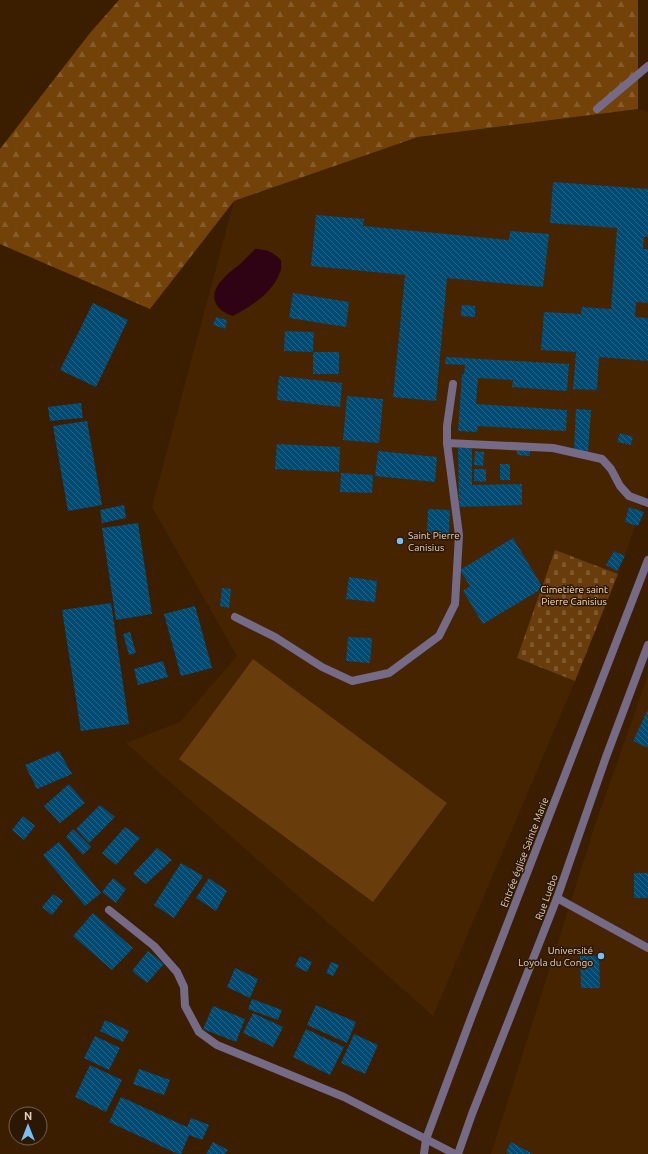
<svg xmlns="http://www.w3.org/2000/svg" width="648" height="1154" viewBox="0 0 648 1154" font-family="Ubuntu,sans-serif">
  <defs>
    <pattern id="forest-firs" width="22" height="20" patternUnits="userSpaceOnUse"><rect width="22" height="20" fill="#724209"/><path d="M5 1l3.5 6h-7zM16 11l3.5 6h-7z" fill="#865c2b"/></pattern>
    <pattern id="cemetery-stones" width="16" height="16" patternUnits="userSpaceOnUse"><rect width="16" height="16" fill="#683c0b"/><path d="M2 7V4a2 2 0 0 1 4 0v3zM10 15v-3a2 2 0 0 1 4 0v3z" fill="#7d572d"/></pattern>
    <pattern id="building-back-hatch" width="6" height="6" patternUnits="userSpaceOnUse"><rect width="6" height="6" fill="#014a72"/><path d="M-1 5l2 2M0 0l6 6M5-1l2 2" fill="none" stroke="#266384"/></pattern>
  </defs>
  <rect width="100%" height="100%" fill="#3b1e00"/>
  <g fill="#462400">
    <polygon points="638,109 648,112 648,490 618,574 575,681 433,1016 126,743 180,722 237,656 152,507 234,201 418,137"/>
    <polygon points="648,675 648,1154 491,1154 595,825"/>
  </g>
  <polygon fill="#683c0b" points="253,659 447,803 373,902 179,759"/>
  <polygon fill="url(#forest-firs)" points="119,0 638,0 638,109 418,137 234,201 150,309 0,244 0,149 90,33"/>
  <polygon fill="url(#cemetery-stones)" points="555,550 618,574 575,681 517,658"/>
  <path fill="#300314" d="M255,249C266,249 273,252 281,260C281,264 282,269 280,272C273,293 251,306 233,316C213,310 208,294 223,279C228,273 234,269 239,265C245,260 250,254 255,249Z"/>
  <g fill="url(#building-back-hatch)">
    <polygon points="553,182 648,189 648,237 644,237 643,249 648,249 648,303 636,302 635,317 648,318 648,361 599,357 597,390 573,389 576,352 541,350 544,312 581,314 582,307 611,309 617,228 550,223"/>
    <polygon points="316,215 364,219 363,226 509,240 510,231 549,234 543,287 447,278 436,401 393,397 405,275 311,266"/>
    <polygon points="293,293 349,302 346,327 289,318"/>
    <polygon points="93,303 128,320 96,387 60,370"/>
    <polygon points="462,305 475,306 475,317 461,316"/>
    <polygon points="216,317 227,320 225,329 213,325"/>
    <polygon points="285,331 314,332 313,352 284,351"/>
    <rect x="313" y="352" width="26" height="22"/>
    <polygon points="446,357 569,364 567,391 512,387 513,380 478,378 476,404 567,410 566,431 478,426 477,432 458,431 462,374 464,374 465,365 445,364"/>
    <polygon points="279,376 342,383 340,407 277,400"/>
    <polygon points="347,396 383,399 379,443 343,440"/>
    <polygon points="81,403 83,418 50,421 48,407"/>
    <polygon points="576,409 591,410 588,452 574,450"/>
    <polygon points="87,421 102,505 68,511 53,426"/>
    <polygon points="620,433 633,437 631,445 617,442"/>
    <polygon points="277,444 340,447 339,472 275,469"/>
    <polygon points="458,448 472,448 472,485 522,484 522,505 459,507"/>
    <polygon points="517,450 530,451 530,456 517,455"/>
    <polygon points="378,451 437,457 435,482 375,476"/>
    <polygon points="475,451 484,452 483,466 474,465"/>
    <rect x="500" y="464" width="10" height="16"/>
    <polygon points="474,469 486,469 486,482 474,481"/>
    <polygon points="341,473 373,475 372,493 340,492"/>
    <polygon points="124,505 126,518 102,523 100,510"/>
    <polygon points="629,507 644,512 638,526 625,522"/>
    <polygon points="428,509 450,510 449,535 427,534"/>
    <polygon points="138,523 152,614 116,620 102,528"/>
    <polygon points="513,538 543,588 483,624 463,591 470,586 460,570"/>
    <polygon points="614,551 625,556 617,571 606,565"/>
    <polygon points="349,577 377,581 375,602 346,599"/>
    <polygon points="222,588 231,589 229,608 220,606"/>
    <polygon points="111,603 129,724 81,731 62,610"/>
    <polygon points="195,606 212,668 181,676 164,614"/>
    <polygon points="130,632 136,653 129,655 123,634"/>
    <polygon points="348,637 372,638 370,663 346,661"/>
    <polygon points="163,661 168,677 138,685 134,669"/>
    <polygon points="648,709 648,748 633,741"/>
    <polygon points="59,751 72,774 37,789 25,765"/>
    <polygon points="69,784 85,803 60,823 44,806"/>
    <polygon points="100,805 115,817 89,843 76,829"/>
    <polygon points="23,816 35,826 24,840 12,830"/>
    <polygon points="125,827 140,838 116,865 102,853"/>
    <polygon points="73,829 91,847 83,855 66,837"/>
    <polygon points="59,842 101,893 85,906 43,855"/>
    <polygon points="157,848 172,860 146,884 133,874"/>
    <polygon points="181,863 203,876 174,918 154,905"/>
    <rect x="634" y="873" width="14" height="25"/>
    <polygon points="113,878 126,889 116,903 102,892"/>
    <polygon points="209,878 227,891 216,911 196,898"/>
    <polygon points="53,894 63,901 52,915 42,907"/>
    <polygon points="93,913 133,948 112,970 73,936"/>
    <polygon points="148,951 164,964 147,983 132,971"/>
    <polygon points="300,956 312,962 307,972 295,966"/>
    <polygon points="580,956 599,956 600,988 581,988"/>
    <polygon points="331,962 339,965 333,976 326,973"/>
    <polygon points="235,968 258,979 250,998 227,987"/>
    <polygon points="252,999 282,1010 278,1020 248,1009"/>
    <polygon points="316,1005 356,1022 347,1043 307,1025"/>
    <polygon points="213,1006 245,1019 236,1042 203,1029"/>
    <polygon points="253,1013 283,1027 273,1047 243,1033"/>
    <polygon points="105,1020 129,1031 123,1042 100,1031"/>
    <polygon points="306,1029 344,1047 330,1075 293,1057"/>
    <polygon points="354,1034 378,1045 365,1074 341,1063"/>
    <polygon points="95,1036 120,1048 109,1070 84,1058"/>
    <polygon points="90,1065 122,1080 106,1112 75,1097"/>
    <polygon points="139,1069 170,1080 164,1095 133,1084"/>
    <polygon points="121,1097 187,1127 191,1118 209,1125 202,1140 189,1135 181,1154 178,1154 109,1122"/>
    <polygon points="213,1142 228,1150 225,1154 206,1154"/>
    <polygon points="511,1142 533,1154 509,1154 506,1152"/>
  </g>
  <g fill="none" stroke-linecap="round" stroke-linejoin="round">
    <g stroke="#756b86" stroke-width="8">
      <polyline points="597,109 648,66"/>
      <polyline points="453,384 447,426 447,443 553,448 593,457 602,459 611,469 620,486 629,496 648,503"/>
      <polyline points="235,617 275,637 322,667 352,681 389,673 439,636 455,604 459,535 447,443"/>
      <polyline points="557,898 648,948"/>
    </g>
    <g stroke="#756b86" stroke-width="8">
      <polyline points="109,910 154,946 177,972 184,987 185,1006 199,1032 217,1045 344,1097 455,1154"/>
      <polyline points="424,1154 426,1139 471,1018 648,560"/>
    </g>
    <polyline stroke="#756b86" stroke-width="8" points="458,1154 472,1114 557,898 606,757 648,645"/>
  </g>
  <g fill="#76c0f7" stroke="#2c1702" stroke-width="1.5">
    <circle cx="400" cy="541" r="4"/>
    <circle cx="601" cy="956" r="4"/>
  </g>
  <g text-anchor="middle" stroke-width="3" stroke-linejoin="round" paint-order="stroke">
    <g font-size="10" fill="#e3d0c0" stroke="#2c1702" text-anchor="start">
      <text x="408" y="539">Saint Pierre<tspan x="408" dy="12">Canisius</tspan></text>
      <text x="593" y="954" text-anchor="end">Université<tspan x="593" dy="12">Loyola du Congo</tspan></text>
    </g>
    <g font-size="10" fill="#fbdcc2" stroke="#2c1702">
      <text x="574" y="593">Cimetière saint<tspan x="574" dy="12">Pierre Canisius</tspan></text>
    </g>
    <g font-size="10" fill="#e3d0c0" stroke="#2c1702">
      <text transform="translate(524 852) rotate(-69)" y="4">Entrée église Sainte Marie</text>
      <text transform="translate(546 897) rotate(-70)" y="4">Rue Luebo</text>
    </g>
  </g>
  <g transform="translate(28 1126)"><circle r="19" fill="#2c1702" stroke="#75614e"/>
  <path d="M0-3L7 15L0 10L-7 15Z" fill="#76c0f7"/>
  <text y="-6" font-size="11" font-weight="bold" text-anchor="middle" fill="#e3d0c0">N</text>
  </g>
</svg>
